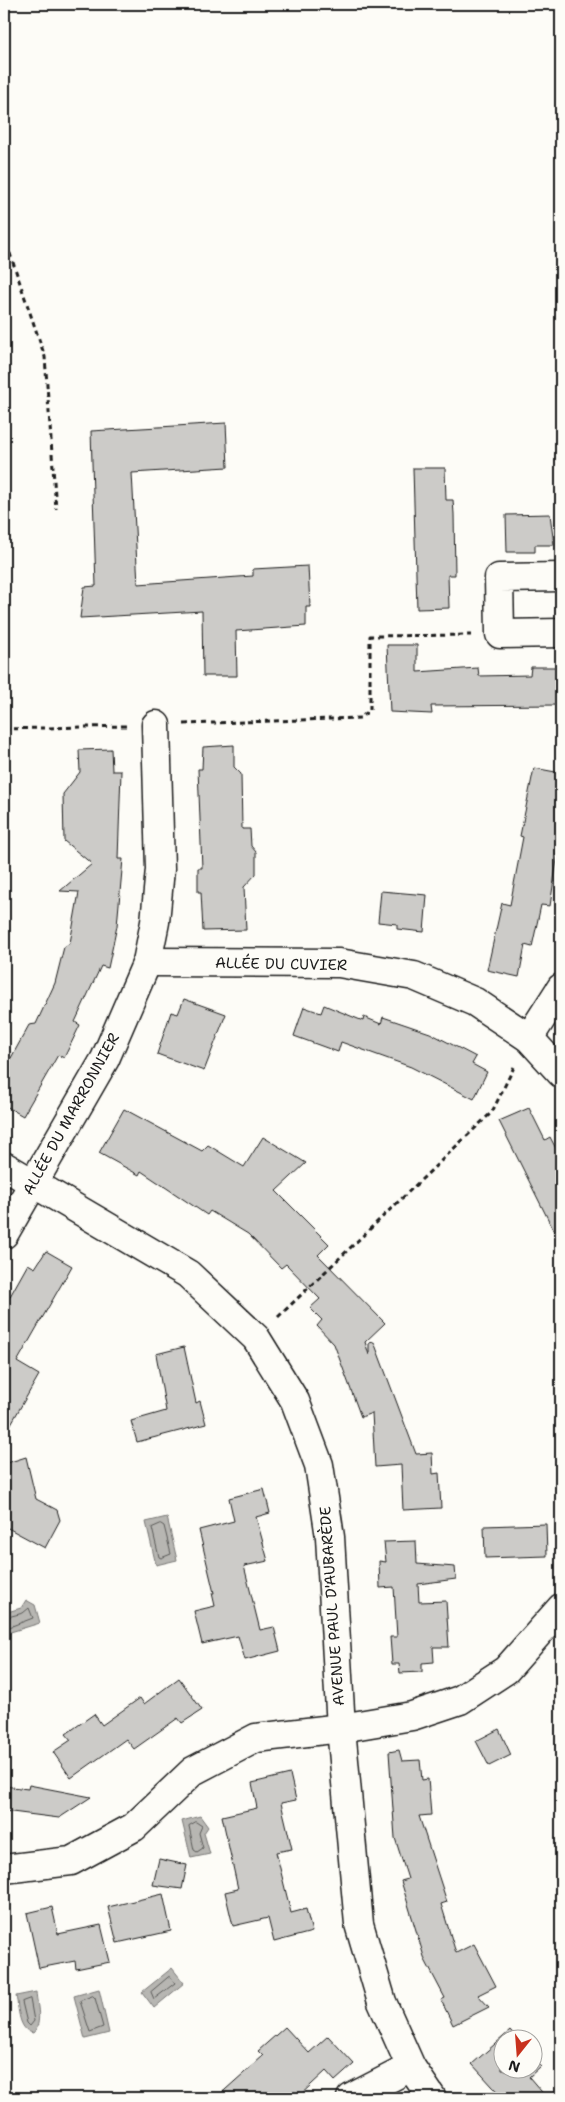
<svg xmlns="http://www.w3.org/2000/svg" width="565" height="2102" viewBox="0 0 565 2102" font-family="'Shantell Sans',sans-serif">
  <rect width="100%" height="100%" fill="#fdfcf7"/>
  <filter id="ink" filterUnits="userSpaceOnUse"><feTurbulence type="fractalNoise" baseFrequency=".02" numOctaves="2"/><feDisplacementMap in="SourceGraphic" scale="10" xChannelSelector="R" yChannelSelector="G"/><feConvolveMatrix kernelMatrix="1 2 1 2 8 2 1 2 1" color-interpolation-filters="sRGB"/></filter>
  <g filter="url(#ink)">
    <g fill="#b7b6b2" stroke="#797876">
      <polygon points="167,1517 177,1560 156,1565 146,1522"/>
      <polygon points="26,1600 35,1605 40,1623 4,1634 4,1613 21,1608"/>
      <polygon points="200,1816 208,1827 204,1833 210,1854 191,1858 182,1821"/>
      <polygon points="172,1968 184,1983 154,2008 142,1992"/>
      <polygon points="99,1989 109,2033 85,2039 74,1996"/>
      <path d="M36,1992C37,2005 43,2023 33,2033C18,2030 19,2009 16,1996Z"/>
    </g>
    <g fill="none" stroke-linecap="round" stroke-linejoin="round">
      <g stroke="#5a5a58" stroke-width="1">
        <polygon points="161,1524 164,1526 171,1554 161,1558 159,1557 152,1528"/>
        <polyline points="4,1618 23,1613 29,1608 33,1618 4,1629"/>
        <polygon points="196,1822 202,1826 199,1833 203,1848 197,1852 194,1850 189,1826"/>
        <polygon points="170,1976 175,1983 154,1999 151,1992"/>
        <polygon points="93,1996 95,1998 103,2027 90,2032 80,2001"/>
        <polygon points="30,1999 34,2021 30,2026 27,2023 22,2002"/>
      </g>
    </g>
    <g fill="#cccbc8" stroke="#1c1c1c">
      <polygon points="226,423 228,467 132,473 138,584 253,576 253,569 308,566 310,607 306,607 306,626 236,631 237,676 203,676 202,611 80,618 84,587 96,586 91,431"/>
      <polygon points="413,468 445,468 446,500 453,500 454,514 455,575 448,575 449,608 417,609"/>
      <polygon points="550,514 554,545 535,545 535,552 507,552 506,515"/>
      <polygon points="387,645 417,645 417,672 478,668 479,676 530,675 531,667 561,667 560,705 431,706 432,714 390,712"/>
      <polygon points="234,745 234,767 241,774 242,829 250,829 251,846 256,852 256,874 244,887 246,930 203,931 201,892 198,892 198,868 202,868 198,769 202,769 203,747"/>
      <polygon points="111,749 112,771 121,771 118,859 123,859 117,926 108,968 101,966 75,1022 80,1025 64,1058 58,1055 23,1116 4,1105 4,1054 11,1058 29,1025 36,1024 55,983 64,947 70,943 79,892 60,891 92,864 64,841 63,794 80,772 79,750"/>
      <polygon points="534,768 561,773 561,833 550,906 541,905 532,947 525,945 519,977 487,970 502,903 510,905 523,837 520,836"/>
      <polygon points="381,891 427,895 424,932 397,929 397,924 378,922"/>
      <polygon points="184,999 226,1014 204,1071 157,1054 171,1012 178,1014"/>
      <polygon points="324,1005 363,1021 364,1017 381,1024 383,1017 430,1033 476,1057 472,1064 487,1072 474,1099 411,1067 341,1042 338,1052 294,1036 304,1007 321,1013"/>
      <polygon points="529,1108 545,1140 550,1137 561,1158 561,1245 499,1121"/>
      <polygon points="124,1109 202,1151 208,1145 244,1167 263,1137 306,1163 276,1191 329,1244 318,1255 385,1323 365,1342 369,1355 369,1343 374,1342 416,1454 432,1453 433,1474 439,1473 441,1508 403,1510 401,1465 375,1467 372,1413 361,1417 334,1344 317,1326 322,1320 310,1308 320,1299 286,1264 281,1268 248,1234 210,1211 207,1215 141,1171 139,1175 99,1153"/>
      <polygon points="46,1251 72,1266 17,1362 39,1375 4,1436 4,1307 28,1264 35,1268"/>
      <polygon points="184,1347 196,1403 200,1401 206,1424 137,1442 131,1421 166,1411 156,1354"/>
      <polygon points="26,1457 36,1499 57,1510 60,1520 45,1548 4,1526 4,1464"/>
      <polygon points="264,1489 270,1513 256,1517 268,1561 244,1566 260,1630 274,1627 280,1651 245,1660 238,1636 202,1644 194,1611 215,1606 212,1593 214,1593 199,1530 234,1521 229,1498"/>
      <polygon points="546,1524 547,1556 485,1558 484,1526"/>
      <polygon points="416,1541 417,1564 455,1567 456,1579 418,1584 419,1602 446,1601 449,1647 433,1647 434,1662 422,1663 422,1672 400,1673 399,1664 392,1664 390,1637 397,1637 394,1587 380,1588 379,1561 386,1562 384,1542"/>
      <polygon points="179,1678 202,1710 182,1723 178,1718 134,1749 126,1739 71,1778 53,1752 71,1740 66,1734 94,1714 102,1725 140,1698 144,1704"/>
      <polygon points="499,1729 511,1755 489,1766 476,1741"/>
      <polygon points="399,1750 402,1761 420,1760 422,1780 428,1779 431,1815 419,1816 447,1902 441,1904 456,1953 474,1944 496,1986 478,1995 489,2007 453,2025 441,2000 445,1998 425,1960 401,1881 408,1879 395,1838 389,1752"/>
      <polygon points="290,1774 296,1800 281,1803 292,1849 276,1852 291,1913 306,1909 312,1932 274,1942 268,1918 233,1926 225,1892 238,1889 222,1816 257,1808 252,1783"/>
      <polygon points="29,1785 91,1797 59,1818 4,1811 4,1786 28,1789"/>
      <polygon points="159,1859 187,1865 182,1889 153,1885"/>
      <polygon points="163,1894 171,1931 117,1943 108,1907"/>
      <polygon points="52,1907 58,1934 101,1925 110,1962 76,1969 75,1961 39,1968 27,1913"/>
      <polygon points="285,2027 309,2053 328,2036 354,2064 335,2081 326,2071 297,2098 216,2098 263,2056 258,2051"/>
      <polygon points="510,2031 518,2040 502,2040 502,2070 532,2070 532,2056 541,2066 529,2077 547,2098 503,2098 472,2064"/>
    </g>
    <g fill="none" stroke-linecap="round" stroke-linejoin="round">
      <g stroke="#1c1c1c" stroke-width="31">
        <g id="street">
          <polyline points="561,577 499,578 500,634 561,633"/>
          <polyline points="147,962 339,963 414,976 475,1002 529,1038 561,1073"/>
          <polyline points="529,1038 561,988"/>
          <polyline points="4,1166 188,1274 256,1338 295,1401 319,1465 330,1537 341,1728 359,1924 382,2002 411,2067 432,2098"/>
          <polyline points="4,1234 105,1059 147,962 155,922 160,869 156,725"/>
          <polyline points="4,1869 71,1861 134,1827 193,1771 256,1738 341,1728 412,1716 460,1700 506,1670 561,1608"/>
          <polyline points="351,2098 411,2067"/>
        </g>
      </g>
      <g stroke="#1c1c1c" stroke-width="3" stroke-dasharray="5 4" stroke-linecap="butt">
        <polyline points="4,236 45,357 56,509"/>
        <polyline points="184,724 360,718 370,710 370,636 471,635"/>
        <polyline points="4,729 126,726"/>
        <polyline points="278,1317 492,1112 514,1067"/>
      </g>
      <use href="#street" stroke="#fdfcf7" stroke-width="28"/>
    </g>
  </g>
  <g text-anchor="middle" stroke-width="5" stroke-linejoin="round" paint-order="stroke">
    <g font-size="15" fill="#1c1c1c" stroke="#fdfcf7">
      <text transform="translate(281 964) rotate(1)" y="5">ALLÉE DU CUVIER</text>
      <text transform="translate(71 1114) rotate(-61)" y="5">ALLÉE DU MARRONNIER</text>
      <text transform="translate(332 1606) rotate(-94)" y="5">AVENUE PAUL D'AUBARÈDE</text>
    </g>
  </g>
  <rect width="565" height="2102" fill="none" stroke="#fdfcf7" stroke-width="20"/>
  <rect x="10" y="10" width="545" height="2082" fill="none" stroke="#1c1c1c" stroke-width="2" filter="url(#ink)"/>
  <g transform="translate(518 2054) rotate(197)"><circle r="24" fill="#fdfcf7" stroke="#a3a29f"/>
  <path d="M0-4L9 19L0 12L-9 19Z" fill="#c8321e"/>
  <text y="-8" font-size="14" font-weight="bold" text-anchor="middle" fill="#1c1c1c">N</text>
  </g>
</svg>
